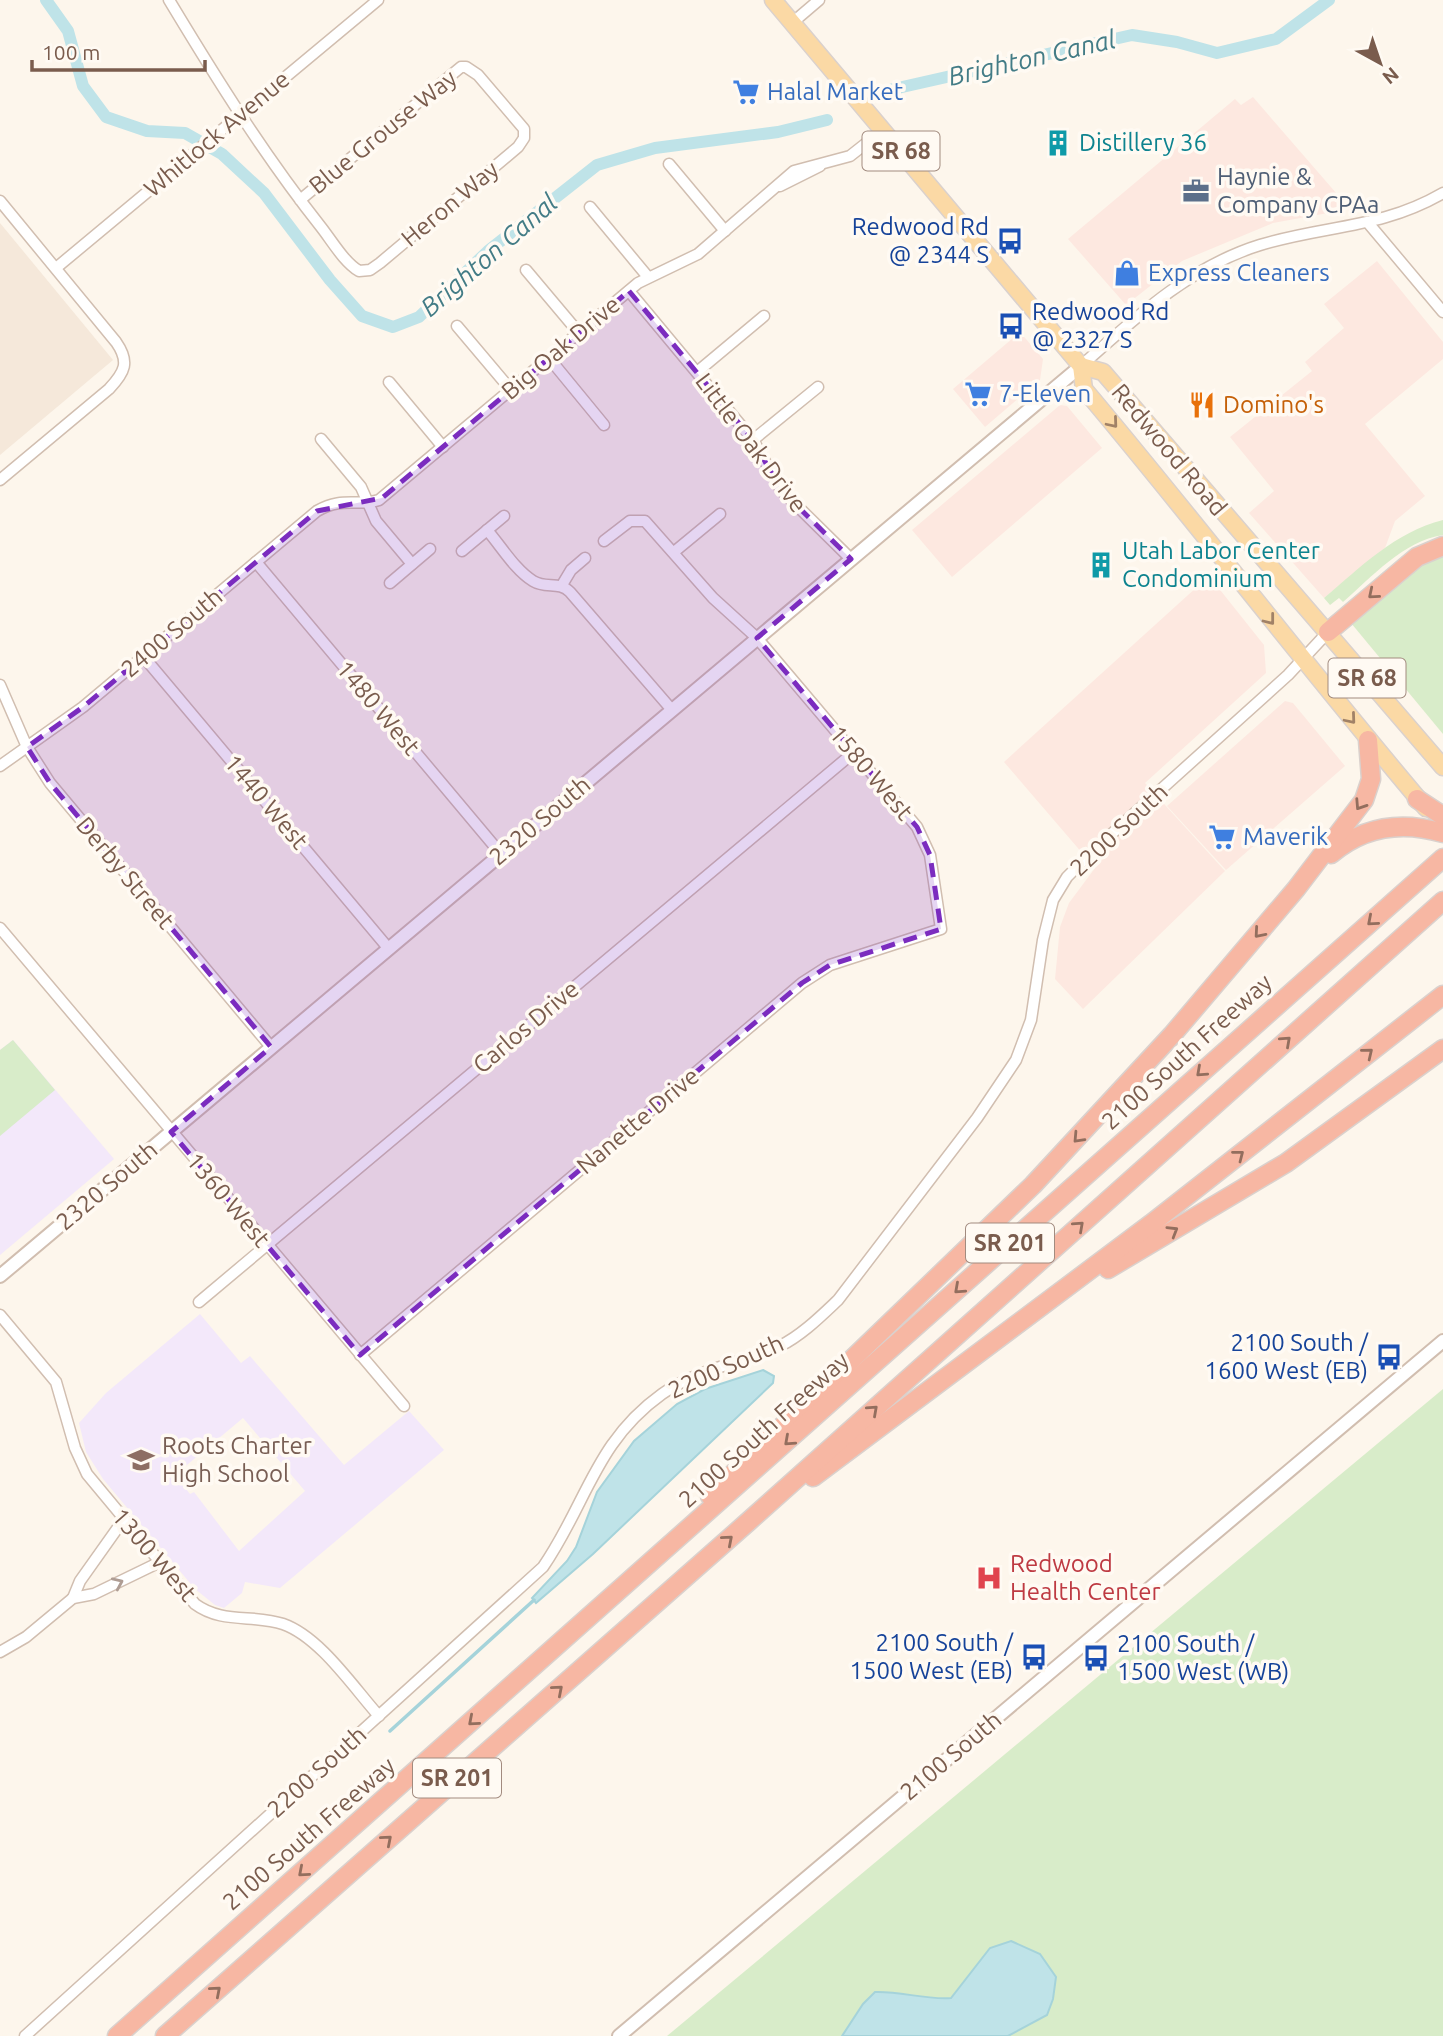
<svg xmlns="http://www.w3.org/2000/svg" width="1443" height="2036" viewBox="0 0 1443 2036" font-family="Ubuntu,sans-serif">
  <rect width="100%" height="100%" fill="#fdf6ec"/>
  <polygon fill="#f5e8da" points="0,223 113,360 0,455"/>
  <g fill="#fde8e0">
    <polygon points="1253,97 1350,209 1273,223 1182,261 1126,305 1068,239 1235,99 1241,105"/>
    <polygon points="1377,261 1443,342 1443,359 1365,424 1425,496 1395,521 1385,548 1324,598 1249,513 1274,491 1230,437 1312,371 1305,362 1344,328 1324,304"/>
    <polygon points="1020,332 1043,359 1040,380 985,427 953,389"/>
    <polygon points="1060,405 1067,406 1102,448 952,577 912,530"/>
    <polygon points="1209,576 1264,645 1266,673 1145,783 1225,871 1083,1009 1055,979 1060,927 1069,903 1095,868 1004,762"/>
    <polygon points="1285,701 1293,703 1345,766 1226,870 1167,806"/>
  </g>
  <g fill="#f3e8fa" fill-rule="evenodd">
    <polygon points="13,1040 114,1159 0,1255 0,1050"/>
    <path d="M200,1314L241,1363L250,1356L344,1465L409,1411L444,1450L280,1588L245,1582L242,1593L224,1608L215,1605L195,1589L103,1479L86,1452L79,1423L106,1393ZM243,1418L305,1491L239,1551L194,1492L190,1494L175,1475Z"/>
  </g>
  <g fill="#d8ecc9">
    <path d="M1443,520V535C1403,541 1372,577 1343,602L1339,598L1330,605L1324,598C1361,567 1395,532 1443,520Z"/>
    <polygon points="1443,553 1443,734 1351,623 1425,561"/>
    <polygon points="13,1040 55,1090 0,1136 0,1050"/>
    <polygon points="1443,1389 1443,2036 667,2036"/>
  </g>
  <g fill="#bfe3e8" stroke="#a5d3da" stroke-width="2">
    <polygon points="763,1370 774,1376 773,1383 593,1554 536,1603 532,1598 567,1561 576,1547 597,1492 634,1441 677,1404 705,1389"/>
    <path d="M1011,1941L1040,1954L1056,1977L1053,1999L1047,2015L1008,2036H842L863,2004L875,1992C901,1991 925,2000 951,1998L990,1948Z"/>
  </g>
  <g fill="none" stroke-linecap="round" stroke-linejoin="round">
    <polyline stroke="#a5d3da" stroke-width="3.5" points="390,1731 534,1600"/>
    <g stroke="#bfe3e8" stroke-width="12">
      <polyline points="46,0 68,31 83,86 106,117 147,131 185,133 222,154 264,193 330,280 362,316 393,327 419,317 488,251 597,165 655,148 778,132 827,120"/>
      <polyline points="889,90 1132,35 1177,42 1217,53 1276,39 1329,0"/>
    </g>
    <g stroke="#d1beb0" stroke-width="13">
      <g id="minor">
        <path d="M169,0C216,78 264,155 321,227C332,241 344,262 359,271L370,270L380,263L518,147L524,138V129L478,75L466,67H461L300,200"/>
        <polyline points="792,23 819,0"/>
        <polyline points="669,164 725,231"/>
        <polyline points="780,186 820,166"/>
        <path d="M0,201L116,342C130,362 125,372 109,389L0,480"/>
        <polyline points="590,207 648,277"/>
        <polyline points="1369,224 1443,312"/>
        <polyline points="56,268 378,0"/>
        <polyline points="526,270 579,333"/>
        <polyline points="629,291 753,440 781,490 851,559"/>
        <polyline points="457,326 511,390"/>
        <polyline points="549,358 604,425"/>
        <path d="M1081,366C1135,318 1189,267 1260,245C1325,225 1381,229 1443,193"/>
        <polyline points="697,372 764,316"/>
        <polyline points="389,382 443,447"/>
        <polyline points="321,439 361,487 376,521 412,564"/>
        <polyline points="753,440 818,387"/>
        <path d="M487,530C501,546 515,570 533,581C546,589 559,581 570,592L672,710"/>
        <polyline points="462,551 504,516"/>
        <polyline points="674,552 720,514"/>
        <polyline points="256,562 501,854"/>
        <polyline points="390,583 430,549"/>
        <polyline points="562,585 571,570 585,558"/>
        <polyline points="143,656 389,949"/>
        <polyline points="0,685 27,747 50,783 271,1047"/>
        <path d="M0,766L83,707L317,511C343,496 357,507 379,500L638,283L698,254L794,171L850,156L883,130"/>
        <polyline points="0,928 404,1406"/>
        <polyline points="199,1302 853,753"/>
        <path d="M0,1315L56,1382L75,1448L87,1474L195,1604C222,1624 253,1614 283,1624C320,1637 353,1687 379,1716"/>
        <polyline points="360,1355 802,983 830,965 941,929 930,855 917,827 757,638 713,598 645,521 630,521 604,541"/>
        <polyline points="73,1598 80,1581 124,1519"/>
        <polyline points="0,1652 26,1637 73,1598 94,1594 160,1562"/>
        <path d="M25,2036L543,1567C587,1503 595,1442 662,1394C697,1369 742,1363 780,1346C802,1335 821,1316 838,1300L977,1118L1016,1060L1031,1020L1043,940L1053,900L1067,877L1096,848L1288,675L1328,632"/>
      </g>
    </g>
    <g stroke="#d1beb0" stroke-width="16">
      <g id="tertiary">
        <polyline points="0,1276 1081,366"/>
        <polyline points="619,2036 1443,1341"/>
      </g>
    </g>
    <g stroke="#dad1cd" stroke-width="19">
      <g id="primary">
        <path d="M773,0L1081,366L1084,389C1200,527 1309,670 1426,808"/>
        <polyline points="1081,366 1103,372 1443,767"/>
      </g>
    </g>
    <g stroke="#dad1cd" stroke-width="21">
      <g id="motorway">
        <polyline points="1328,632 1417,557 1443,546"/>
        <polyline points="1417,799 1443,816"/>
        <path d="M1331,854C1364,826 1402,821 1443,833"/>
        <polyline points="1108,1269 1286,1163 1443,1049"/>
        <polyline points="813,1477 1151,1224 1443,995"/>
        <polyline points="710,1496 1033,1185 1172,1035 1296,889 1364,800 1371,779 1368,740"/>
        <polyline points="117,2036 1443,858"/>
        <polyline points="165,2036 749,1521 1443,901"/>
      </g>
    </g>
    <use href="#minor" stroke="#fff" stroke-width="10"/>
    <use href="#tertiary" stroke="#fff" stroke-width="12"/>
    <use href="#primary" stroke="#fbd9a5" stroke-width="16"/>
    <use href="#motorway" stroke="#f7b7a3" stroke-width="18"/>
  </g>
  <defs><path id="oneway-chevron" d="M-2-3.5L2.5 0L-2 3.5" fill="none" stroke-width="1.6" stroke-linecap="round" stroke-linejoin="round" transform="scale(1.75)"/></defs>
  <g stroke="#a18267">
    <use href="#oneway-chevron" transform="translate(1113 423) rotate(50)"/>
    <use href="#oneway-chevron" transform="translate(1270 620) rotate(52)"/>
    <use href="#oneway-chevron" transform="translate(1351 719) rotate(50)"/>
  </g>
  <g stroke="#936e5e">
    <use href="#oneway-chevron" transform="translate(1373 594) rotate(140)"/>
    <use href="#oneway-chevron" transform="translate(1360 805) rotate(123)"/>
    <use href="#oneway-chevron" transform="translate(1372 921) rotate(139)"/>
    <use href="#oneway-chevron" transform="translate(1259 933) rotate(131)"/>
    <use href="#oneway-chevron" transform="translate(1286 1041) rotate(-42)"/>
    <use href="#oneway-chevron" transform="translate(1368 1053) rotate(-39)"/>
    <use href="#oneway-chevron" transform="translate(1201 1072) rotate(138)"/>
    <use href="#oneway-chevron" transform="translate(1078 1138) rotate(133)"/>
    <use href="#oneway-chevron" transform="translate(1239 1155) rotate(-38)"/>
    <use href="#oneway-chevron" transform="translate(1079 1226) rotate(-42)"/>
    <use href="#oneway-chevron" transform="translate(1173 1231) rotate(-31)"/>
    <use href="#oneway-chevron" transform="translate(959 1289) rotate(138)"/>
    <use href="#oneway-chevron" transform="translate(873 1410) rotate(-42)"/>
    <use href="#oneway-chevron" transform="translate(789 1441) rotate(138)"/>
    <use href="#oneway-chevron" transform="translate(728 1540) rotate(-41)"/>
    <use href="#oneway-chevron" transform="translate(558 1690) rotate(-41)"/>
    <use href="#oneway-chevron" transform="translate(473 1721) rotate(139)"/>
    <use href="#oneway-chevron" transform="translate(387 1840) rotate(-41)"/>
    <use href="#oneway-chevron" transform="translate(303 1872) rotate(139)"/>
    <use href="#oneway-chevron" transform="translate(216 1991) rotate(-41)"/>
  </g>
  <use stroke="#af9d94" href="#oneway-chevron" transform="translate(118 1583) rotate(-24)"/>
  <path fill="#7b2cbf" fill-opacity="0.2" stroke="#7b2cbf" stroke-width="5" stroke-dasharray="14 9" stroke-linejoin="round" d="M629,291L753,440L781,490L851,559L757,638L917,827L930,855L941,929L830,965L802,983L360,1355L171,1132L271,1047L50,783L27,747L83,707L317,511L382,498Z"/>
  <defs>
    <g id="supermarket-bare" transform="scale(2.1)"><path d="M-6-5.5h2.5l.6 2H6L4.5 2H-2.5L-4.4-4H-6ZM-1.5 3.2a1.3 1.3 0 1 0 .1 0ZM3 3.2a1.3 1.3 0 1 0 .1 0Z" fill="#3f7fe0" stroke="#fffaf3" stroke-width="2.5" paint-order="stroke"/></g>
    <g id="building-bare" transform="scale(2.1)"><path d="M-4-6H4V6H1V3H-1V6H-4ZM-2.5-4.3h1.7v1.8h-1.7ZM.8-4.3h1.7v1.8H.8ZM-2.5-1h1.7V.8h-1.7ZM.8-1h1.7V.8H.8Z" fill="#0f9aa8" stroke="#fffaf3" stroke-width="2.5" paint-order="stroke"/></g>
    <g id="office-bare" transform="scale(2.1)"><path d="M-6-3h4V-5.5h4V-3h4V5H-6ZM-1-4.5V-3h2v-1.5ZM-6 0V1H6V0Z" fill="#5c6f8a" stroke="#fffaf3" stroke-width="2.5" paint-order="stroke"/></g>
    <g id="bus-bare" transform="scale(2.1)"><path d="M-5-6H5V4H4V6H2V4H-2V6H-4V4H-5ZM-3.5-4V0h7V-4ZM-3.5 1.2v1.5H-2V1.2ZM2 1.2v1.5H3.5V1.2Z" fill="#1a4fb4" stroke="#fffaf3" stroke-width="2.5" paint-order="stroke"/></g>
    <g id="shop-bare" transform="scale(2.1)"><path d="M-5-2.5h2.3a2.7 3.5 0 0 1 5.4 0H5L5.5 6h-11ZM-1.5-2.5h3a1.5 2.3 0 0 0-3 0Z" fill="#3f7fe0" stroke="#fffaf3" stroke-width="2.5" paint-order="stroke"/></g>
    <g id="restaurant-bare" transform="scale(2.1)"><path d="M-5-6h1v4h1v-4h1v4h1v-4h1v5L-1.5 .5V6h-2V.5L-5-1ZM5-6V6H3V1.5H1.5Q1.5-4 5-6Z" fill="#e8710a" stroke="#fffaf3" stroke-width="2.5" paint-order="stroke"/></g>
    <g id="school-bare" transform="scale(2.1)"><path d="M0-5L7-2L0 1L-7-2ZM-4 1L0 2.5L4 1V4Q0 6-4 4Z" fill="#8d6e63" stroke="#fffaf3" stroke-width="2.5" paint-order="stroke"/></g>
    <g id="hospital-bare" transform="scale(2.1)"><path d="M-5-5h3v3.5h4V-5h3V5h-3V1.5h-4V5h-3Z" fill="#e0444e" stroke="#fffaf3" stroke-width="2.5" paint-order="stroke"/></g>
  </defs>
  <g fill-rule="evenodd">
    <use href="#supermarket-bare" x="746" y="92"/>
    <use href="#building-bare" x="1058" y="143"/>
    <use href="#office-bare" x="1196" y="191"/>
    <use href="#bus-bare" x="1010" y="241"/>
    <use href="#shop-bare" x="1127" y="273"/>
    <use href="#bus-bare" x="1011" y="326"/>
    <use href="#supermarket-bare" x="978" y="394"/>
    <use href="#restaurant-bare" x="1202" y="405"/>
    <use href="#building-bare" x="1101" y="565"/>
    <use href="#supermarket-bare" x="1222" y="837"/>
    <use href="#bus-bare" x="1389" y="1357"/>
    <use href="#school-bare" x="141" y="1460"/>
    <use href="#hospital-bare" x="989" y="1578"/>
    <use href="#bus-bare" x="1034" y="1657"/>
    <use href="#bus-bare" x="1096" y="1658"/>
  </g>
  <g text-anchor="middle" stroke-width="7" stroke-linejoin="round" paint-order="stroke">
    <g fill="#fffaf3" stroke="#a28b7f" stroke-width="2">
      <rect x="862.5" y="131.5" width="77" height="39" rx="5"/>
      <rect x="1328.5" y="658.5" width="77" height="39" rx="5"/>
      <rect x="966" y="1223.5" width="88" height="39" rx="5"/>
      <rect x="413" y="1758.5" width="88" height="39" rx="5"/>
    </g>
    <g font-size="23" font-weight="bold" fill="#7a5c4d">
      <text x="901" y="159">SR 68</text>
      <text x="1367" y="686">SR 68</text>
      <text x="1010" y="1251">SR 201</text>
      <text x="457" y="1786">SR 201</text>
    </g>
    <g font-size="24" fill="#366cbe" stroke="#fffaf3" text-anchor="start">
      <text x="767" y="100">Halal Market</text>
      <text x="1148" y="281">Express Cleaners</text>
      <text x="999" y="402">7-Eleven</text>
      <text x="1243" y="845">Maverik</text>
    </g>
    <g font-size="24" fill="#7a5c4d" stroke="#fffaf3">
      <text transform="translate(383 132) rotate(-39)" y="8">Blue Grouse Way</text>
      <text transform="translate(217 134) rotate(-40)" y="8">Whitlock Avenue</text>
      <text transform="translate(450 204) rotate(-40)" y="8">Heron Way</text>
      <text transform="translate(561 348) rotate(-40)" y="8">Big Oak Drive</text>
      <text transform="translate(751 443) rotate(53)" y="8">Little Oak Drive</text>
      <text transform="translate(1169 450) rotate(50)" y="8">Redwood Road</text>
      <text transform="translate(172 633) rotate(-40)" y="8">2400 South</text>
      <text transform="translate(378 708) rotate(50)" y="8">1480 West</text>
      <text transform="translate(871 773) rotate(50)" y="8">1580 West</text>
      <text transform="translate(266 802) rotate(50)" y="8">1440 West</text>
      <text transform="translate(540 821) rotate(-40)" y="8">2320 South</text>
      <text transform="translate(1119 830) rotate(-43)" y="8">2200 South</text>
      <text transform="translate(125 873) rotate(50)" y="8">Derby Street</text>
      <text transform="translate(526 1027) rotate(-40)" y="8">Carlos Drive</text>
      <text transform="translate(1187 1052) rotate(-42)" y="8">2100 South Freeway</text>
      <text transform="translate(638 1121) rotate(-40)" y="8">Nanette Drive</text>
      <text transform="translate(107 1186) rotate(-40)" y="8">2320 South</text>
      <text transform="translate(228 1200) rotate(50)" y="8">1360 West</text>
      <text transform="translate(726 1367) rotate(-24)" y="8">2200 South</text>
      <text transform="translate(764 1430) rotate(-42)" y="8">2100 South Freeway</text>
      <text transform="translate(154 1555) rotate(49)" y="8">1300 West</text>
      <text transform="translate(951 1756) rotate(-40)" y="8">2100 South</text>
      <text transform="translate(317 1772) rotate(-42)" y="8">2200 South</text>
      <text transform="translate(309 1834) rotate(-41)" y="8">2100 South Freeway</text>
    </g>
    <g font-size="24" fill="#0d838f" stroke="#fffaf3" text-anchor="start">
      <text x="1079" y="151">Distillery 36</text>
      <text x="1122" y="559">Utah Labor Center<tspan x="1122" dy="28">Condominium</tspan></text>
    </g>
    <g font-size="24" fill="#4e5e75" stroke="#fffaf3" text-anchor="start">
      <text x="1217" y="185">Haynie &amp;<tspan x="1217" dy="28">Company CPAa</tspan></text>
    </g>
    <g font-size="24" fill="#164399" stroke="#fffaf3" text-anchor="end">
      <text x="989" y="235">Redwood Rd<tspan x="989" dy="28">@ 2344 S</tspan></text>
      <text x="1032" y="320" text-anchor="start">Redwood Rd<tspan x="1032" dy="28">@ 2327 S</tspan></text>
      <text x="1368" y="1351">2100 South /<tspan x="1368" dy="28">1600 West (EB)</tspan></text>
      <text x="1013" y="1651">2100 South /<tspan x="1013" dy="28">1500 West (EB)</tspan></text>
      <text x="1117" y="1652" text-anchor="start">2100 South /<tspan x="1117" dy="28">1500 West (WB)</tspan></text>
    </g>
    <g font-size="24" fill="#c56008" stroke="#fffaf3" text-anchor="start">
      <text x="1223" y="413">Domino's</text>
    </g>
    <g font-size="24" fill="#785e54" stroke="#fffaf3" text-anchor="start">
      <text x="162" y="1454">Roots Charter<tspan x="162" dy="28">High School</tspan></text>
    </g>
    <g font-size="24" fill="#be3a42" stroke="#fffaf3" text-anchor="start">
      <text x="1010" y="1572">Redwood<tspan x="1010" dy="28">Health Center</tspan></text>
    </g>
    <g font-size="26" font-style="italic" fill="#437c86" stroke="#fffaf3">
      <text transform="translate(1032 58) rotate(-13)" y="9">Brighton Canal</text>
      <text transform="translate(489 255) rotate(-41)" y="9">Brighton Canal</text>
    </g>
  </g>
  <g transform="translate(1380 63) rotate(140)" stroke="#fffaf3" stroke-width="5" paint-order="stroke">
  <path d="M0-5L12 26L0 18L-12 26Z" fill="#7a5c4d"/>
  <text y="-10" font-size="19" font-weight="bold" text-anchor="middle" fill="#7a5c4d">N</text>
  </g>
  <path d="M32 60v10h173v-10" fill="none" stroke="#7a5c4d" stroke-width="3.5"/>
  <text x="42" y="60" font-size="21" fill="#7a5c4d" stroke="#fffaf3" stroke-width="5" paint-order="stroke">100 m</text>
</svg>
